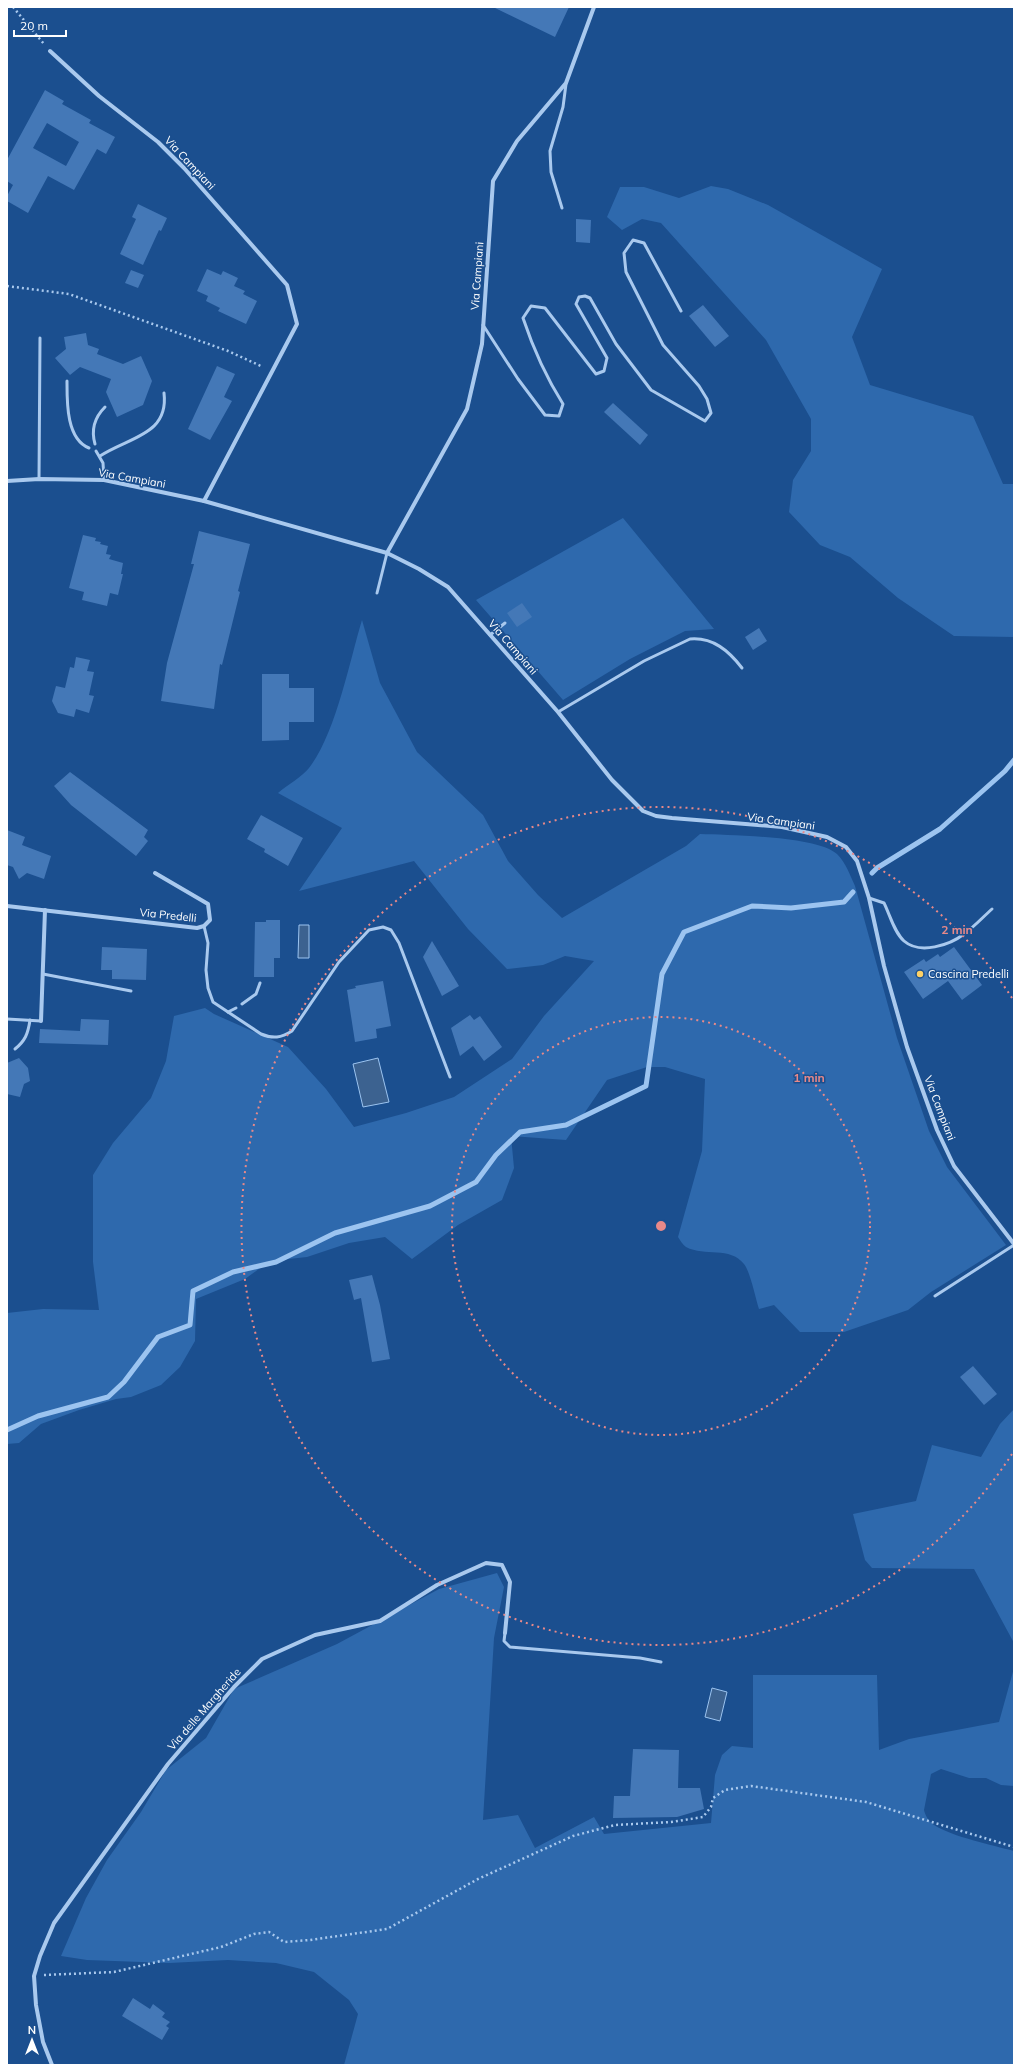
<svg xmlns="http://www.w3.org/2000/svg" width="1021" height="2072" viewBox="0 0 1021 2072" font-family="Mulish,sans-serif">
  <rect width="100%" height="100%" fill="#1b4f8f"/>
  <g fill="#2e69ad">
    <polygon points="711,186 728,189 768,205 882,269 852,337 870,385 973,416 1003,484 1014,484 1014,637 954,636 898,598 850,557 820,545 789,512 793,480 811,451 811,419 766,340 661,223 642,219 622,230 607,217 620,187 644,187 679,198"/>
    <polygon points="623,518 714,629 685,631 630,659 563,700 476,600"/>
    <path d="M362,620L380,683L417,752L483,815L508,861L538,895L562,918L686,846L700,834C729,835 817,836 837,854C846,863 850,875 855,886L897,1038L929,1131L947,1167L1006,1245L931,1292L908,1310L844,1332H800L774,1305L759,1309C756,1300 750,1271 744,1264C730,1246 705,1257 686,1247C683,1245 680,1240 678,1237L702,1151L705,1079L665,1067H647L607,1080L566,1140L511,1136L514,1168L502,1200L458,1225L412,1259L385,1237L349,1243L307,1257L270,1261L245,1279L196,1299L195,1341L180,1367L161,1385L131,1397L116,1399L79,1410L41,1424L19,1443L7,1444V1313L43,1309L99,1310L93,1262V1175L113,1143L151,1098L166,1061L174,1016L205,1008L214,1014L288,1047L326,1089L354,1127L406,1113L454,1097L512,1059L544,1016L594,961L565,956L543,965L507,969L468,929L414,861L299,891L342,828L278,793C287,785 302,777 309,768C336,733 349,663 362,620Z"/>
    <polygon points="1014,1409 1014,1643 974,1569 872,1568 865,1560 853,1514 916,1501 932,1445 981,1457 1000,1424"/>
    <path d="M497,1573L504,1587L494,1638L483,1820L518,1815L535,1848L594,1817L604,1834L711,1823L715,1775L722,1755L732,1746L753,1748V1675H877L879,1750L909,1739L999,1722L1014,1668V1786L1001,1785L986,1778H969L941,1769L931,1774L924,1810C925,1815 929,1822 934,1825C953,1837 992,1845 1014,1851V2065H344L358,2014L349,2000L314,1972L276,1963L228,1960L169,1963L87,1960L61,1956L86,1898L107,1860L141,1812L166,1770L206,1738L234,1689L337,1644L439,1589Z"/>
  </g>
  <g fill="#3c6290" stroke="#9cc4f0">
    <polygon points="299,925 309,925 309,958 298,958"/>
    <polygon points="378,1058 389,1102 363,1107 353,1064"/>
    <polygon points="712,1688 727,1692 720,1721 705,1717"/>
  </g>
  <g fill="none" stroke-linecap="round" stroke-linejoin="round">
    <g stroke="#9cc4f0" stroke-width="5">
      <polyline points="872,873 877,868 940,829 1005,771 1014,760"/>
      <polyline points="7,1430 38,1416 108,1397 124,1382 158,1337 190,1325 193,1291 233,1272 276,1262 335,1233 430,1206 476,1182 496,1155 520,1132 566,1125 646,1086 662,974 684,932 752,906 791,908 844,902 853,892"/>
    </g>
  </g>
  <g fill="#4478b7" fill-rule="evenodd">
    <polygon points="493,7 569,7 555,37"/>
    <path d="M45,90L64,101L62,104L91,120L89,123L115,137L106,154L97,149L74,190L48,176L28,213L7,201V196L13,185L7,181V160ZM47,123L79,142L66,166L33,148Z"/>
    <polygon points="138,204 167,218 161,231 159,230 143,265 120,254 136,219 132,217"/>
    <polygon points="576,219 591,220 590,243 576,242"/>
    <polygon points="207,269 221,275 223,271 238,278 234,286 245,291 243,294 257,301 246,324 218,311 220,308 206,301 208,296 197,291"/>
    <polygon points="131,270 144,275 138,288 125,283"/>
    <polygon points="703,305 729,336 715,347 689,316"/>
    <polygon points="86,333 88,345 99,349 97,354 123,364 141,356 152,381 143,405 117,417 106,392 111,379 80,367 70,375 55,358 66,349 64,337"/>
    <polygon points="217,366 235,374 224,397 232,401 210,440 188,429"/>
    <polygon points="613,403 648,435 640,445 604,412"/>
    <polygon points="199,531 250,544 238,591 240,592 222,665 220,664 214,709 161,701 167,663 194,564 191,564"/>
    <polygon points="83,535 96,538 95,541 101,542 100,544 108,546 106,554 111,555 109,559 123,563 121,574 123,574 118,595 110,593 107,606 82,600 84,592 69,588"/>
    <polygon points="522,603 532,617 517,627 507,613"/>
    <polygon points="759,628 767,641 753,650 745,637"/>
    <polygon points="76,657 90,660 87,671 94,672 89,695 94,696 89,713 76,709 74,717 58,713 52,701 56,686 65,688 70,667 74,668"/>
    <polygon points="262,674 289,674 289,688 314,688 314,722 289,722 289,740 262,741"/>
    <polygon points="70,772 148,830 144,837 148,841 136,856 71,805 54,786"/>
    <polygon points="261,815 303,838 288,866 264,852 265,849 247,839"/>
    <polygon points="7,830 25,837 22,845 51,856 44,879 27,873 19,879 13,867 7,865"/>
    <polygon points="266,920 280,920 280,958 274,958 274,977 254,977 255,922 266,922"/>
    <polygon points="432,941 459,986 442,996 423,957"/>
    <polygon points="102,947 147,949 146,980 112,979 112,970 101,970"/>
    <polygon points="954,947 982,985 962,1000 948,981 923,999 904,972 924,959 926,962 938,954 940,957"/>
    <polygon points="383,981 391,1026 376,1029 377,1038 355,1042 347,990 356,988 355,986"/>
    <polygon points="470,1015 474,1020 480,1016 502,1047 484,1061 473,1046 460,1056 451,1028"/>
    <polygon points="81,1019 109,1020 108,1045 39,1043 40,1029 80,1031"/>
    <polygon points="19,1058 28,1068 30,1081 24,1084 20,1097 7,1094 7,1063"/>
    <polygon points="372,1275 380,1305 390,1359 372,1362 361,1298 354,1300 349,1280"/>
    <polygon points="973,1366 997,1394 984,1405 960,1377"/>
    <polygon points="633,1749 679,1750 678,1788 700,1788 704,1809 677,1817 613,1818 614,1796 630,1796"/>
    <polygon points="133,1998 150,2009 153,2004 165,2013 162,2017 170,2022 166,2026 169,2028 162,2040 122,2016"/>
  </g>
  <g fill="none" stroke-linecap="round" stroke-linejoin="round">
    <g stroke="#a9c9ee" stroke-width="2.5" stroke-dasharray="2 3" stroke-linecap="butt">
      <polyline points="13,7 44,44"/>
      <polyline points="7,286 69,294 228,351 263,367"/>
      <polyline points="44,1975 114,1972 221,1947 254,1934 269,1932 284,1942 310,1940 387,1929 478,1879 573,1836 615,1825 671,1822 703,1817 711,1807 713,1798 725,1790 751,1786 866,1802 1014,1847"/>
    </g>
    <g stroke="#a9c9ee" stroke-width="3">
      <polyline points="562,208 551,172 550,151 563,107 566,84"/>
      <path d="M483,325L518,379L545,415L559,416L563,404C546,377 533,348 523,318L531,306L545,308L596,374L604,371L607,358L576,304L579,297L585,296L590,298L616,344L651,390L705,421L711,413L707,399L699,386L663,345L626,272L624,253L633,240L644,243L681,311"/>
      <path d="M67,381C67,401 66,439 89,448"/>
      <path d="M95,444C91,430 95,417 105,407"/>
      <polyline points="96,451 103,463 104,480"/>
      <path d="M100,456C129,437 169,435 164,393"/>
      <polyline points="39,479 40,338"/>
      <polyline points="377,593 387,553"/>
      <polyline points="490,635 505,623"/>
      <path d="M558,712L644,661L690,639C713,637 729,651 742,668"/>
      <path d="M869,898L884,903C890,915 894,932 904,941C920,955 950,945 964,934C974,927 983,917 992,909"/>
      <path d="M204,926L208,943L206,970L208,988L213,1002L261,1034C273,1039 281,1038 292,1031L339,962L369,930L383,927L391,930L399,943L450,1077"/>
      <polyline points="43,974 131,991"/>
      <polyline points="242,1004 256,994 260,983"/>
      <polyline points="228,1012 236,1008"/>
      <polyline points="7,1019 41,1021"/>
      <path d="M15,1049C25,1041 28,1034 30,1020"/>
      <polyline points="935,1296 1014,1245"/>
      <polyline points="505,1633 504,1641 510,1647 640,1658 661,1662"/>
    </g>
    <g stroke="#a9c9ee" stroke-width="4">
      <polyline points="50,51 99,96 158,142 184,168 287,285 297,324 204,501"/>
      <polyline points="7,481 39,479 104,480 204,501 387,553 419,569 448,587 558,712 612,780 643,811 656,816 672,818 782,827 827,837 846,847 857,861 869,898 884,966 907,1047 937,1130 954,1166 1014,1244"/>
      <polyline points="387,553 467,409 482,344 493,181 517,141 566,83 594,7"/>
      <polyline points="7,906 197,928 204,926 210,920 208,904 155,873"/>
      <polyline points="41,1021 45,910"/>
      <polyline points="52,2065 43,2042 36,2005 34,1976 40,1956 54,1923 168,1764 234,1687 262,1659 315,1635 380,1621 437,1585 486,1563 502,1565 510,1582 505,1633"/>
    </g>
  </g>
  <g fill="none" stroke="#e88989" stroke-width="2" stroke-dasharray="2 4">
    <circle cx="661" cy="1226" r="209"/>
    <path d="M1012 1454A419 419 0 1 1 1012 998"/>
  </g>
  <circle fill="#ffd166" stroke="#1b4f8f" stroke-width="1.5" cx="920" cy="974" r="4"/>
  <g text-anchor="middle" stroke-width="3" stroke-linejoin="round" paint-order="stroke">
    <g font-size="11" fill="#fff" stroke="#1b4f8f">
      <text transform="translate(190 163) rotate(47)" y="4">Via Campiani</text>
      <text transform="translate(477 276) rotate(-86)" y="4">Via Campiani</text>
      <text transform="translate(132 478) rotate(10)" y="4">Via Campiani</text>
      <text transform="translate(513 647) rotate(49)" y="4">Via Campiani</text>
      <text transform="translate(781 821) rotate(8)" y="4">Via Campiani</text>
      <text transform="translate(168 915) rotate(6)" y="4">Via Predelli</text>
      <text transform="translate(940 1108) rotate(69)" y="4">Via Campiani</text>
      <text transform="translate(204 1709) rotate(-49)" y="4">Via delle Margheride</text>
    </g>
    <g font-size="11" fill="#fff" stroke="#1b4f8f" text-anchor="start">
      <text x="928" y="978">Cascina Predelli</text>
    </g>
  </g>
  <circle cx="661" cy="1226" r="6" fill="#e88989" stroke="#1b4f8f" stroke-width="2"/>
  <g font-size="12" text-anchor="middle" font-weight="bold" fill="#e88989" stroke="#1b4f8f" stroke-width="3" stroke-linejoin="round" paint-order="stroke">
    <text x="957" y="934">2 min</text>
    <text x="809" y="1082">1 min</text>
  </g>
  <rect width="1021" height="2072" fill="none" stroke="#ffffff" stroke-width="16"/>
  <g transform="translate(32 2040)" stroke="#1b4f8f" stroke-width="3" paint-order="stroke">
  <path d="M0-3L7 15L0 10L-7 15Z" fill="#ffffff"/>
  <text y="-6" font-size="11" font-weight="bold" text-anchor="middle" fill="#ffffff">N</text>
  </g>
  <path d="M14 30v6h52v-6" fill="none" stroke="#ffffff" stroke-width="2"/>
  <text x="20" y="30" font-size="12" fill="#ffffff" stroke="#1b4f8f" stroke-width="3" paint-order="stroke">20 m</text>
</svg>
